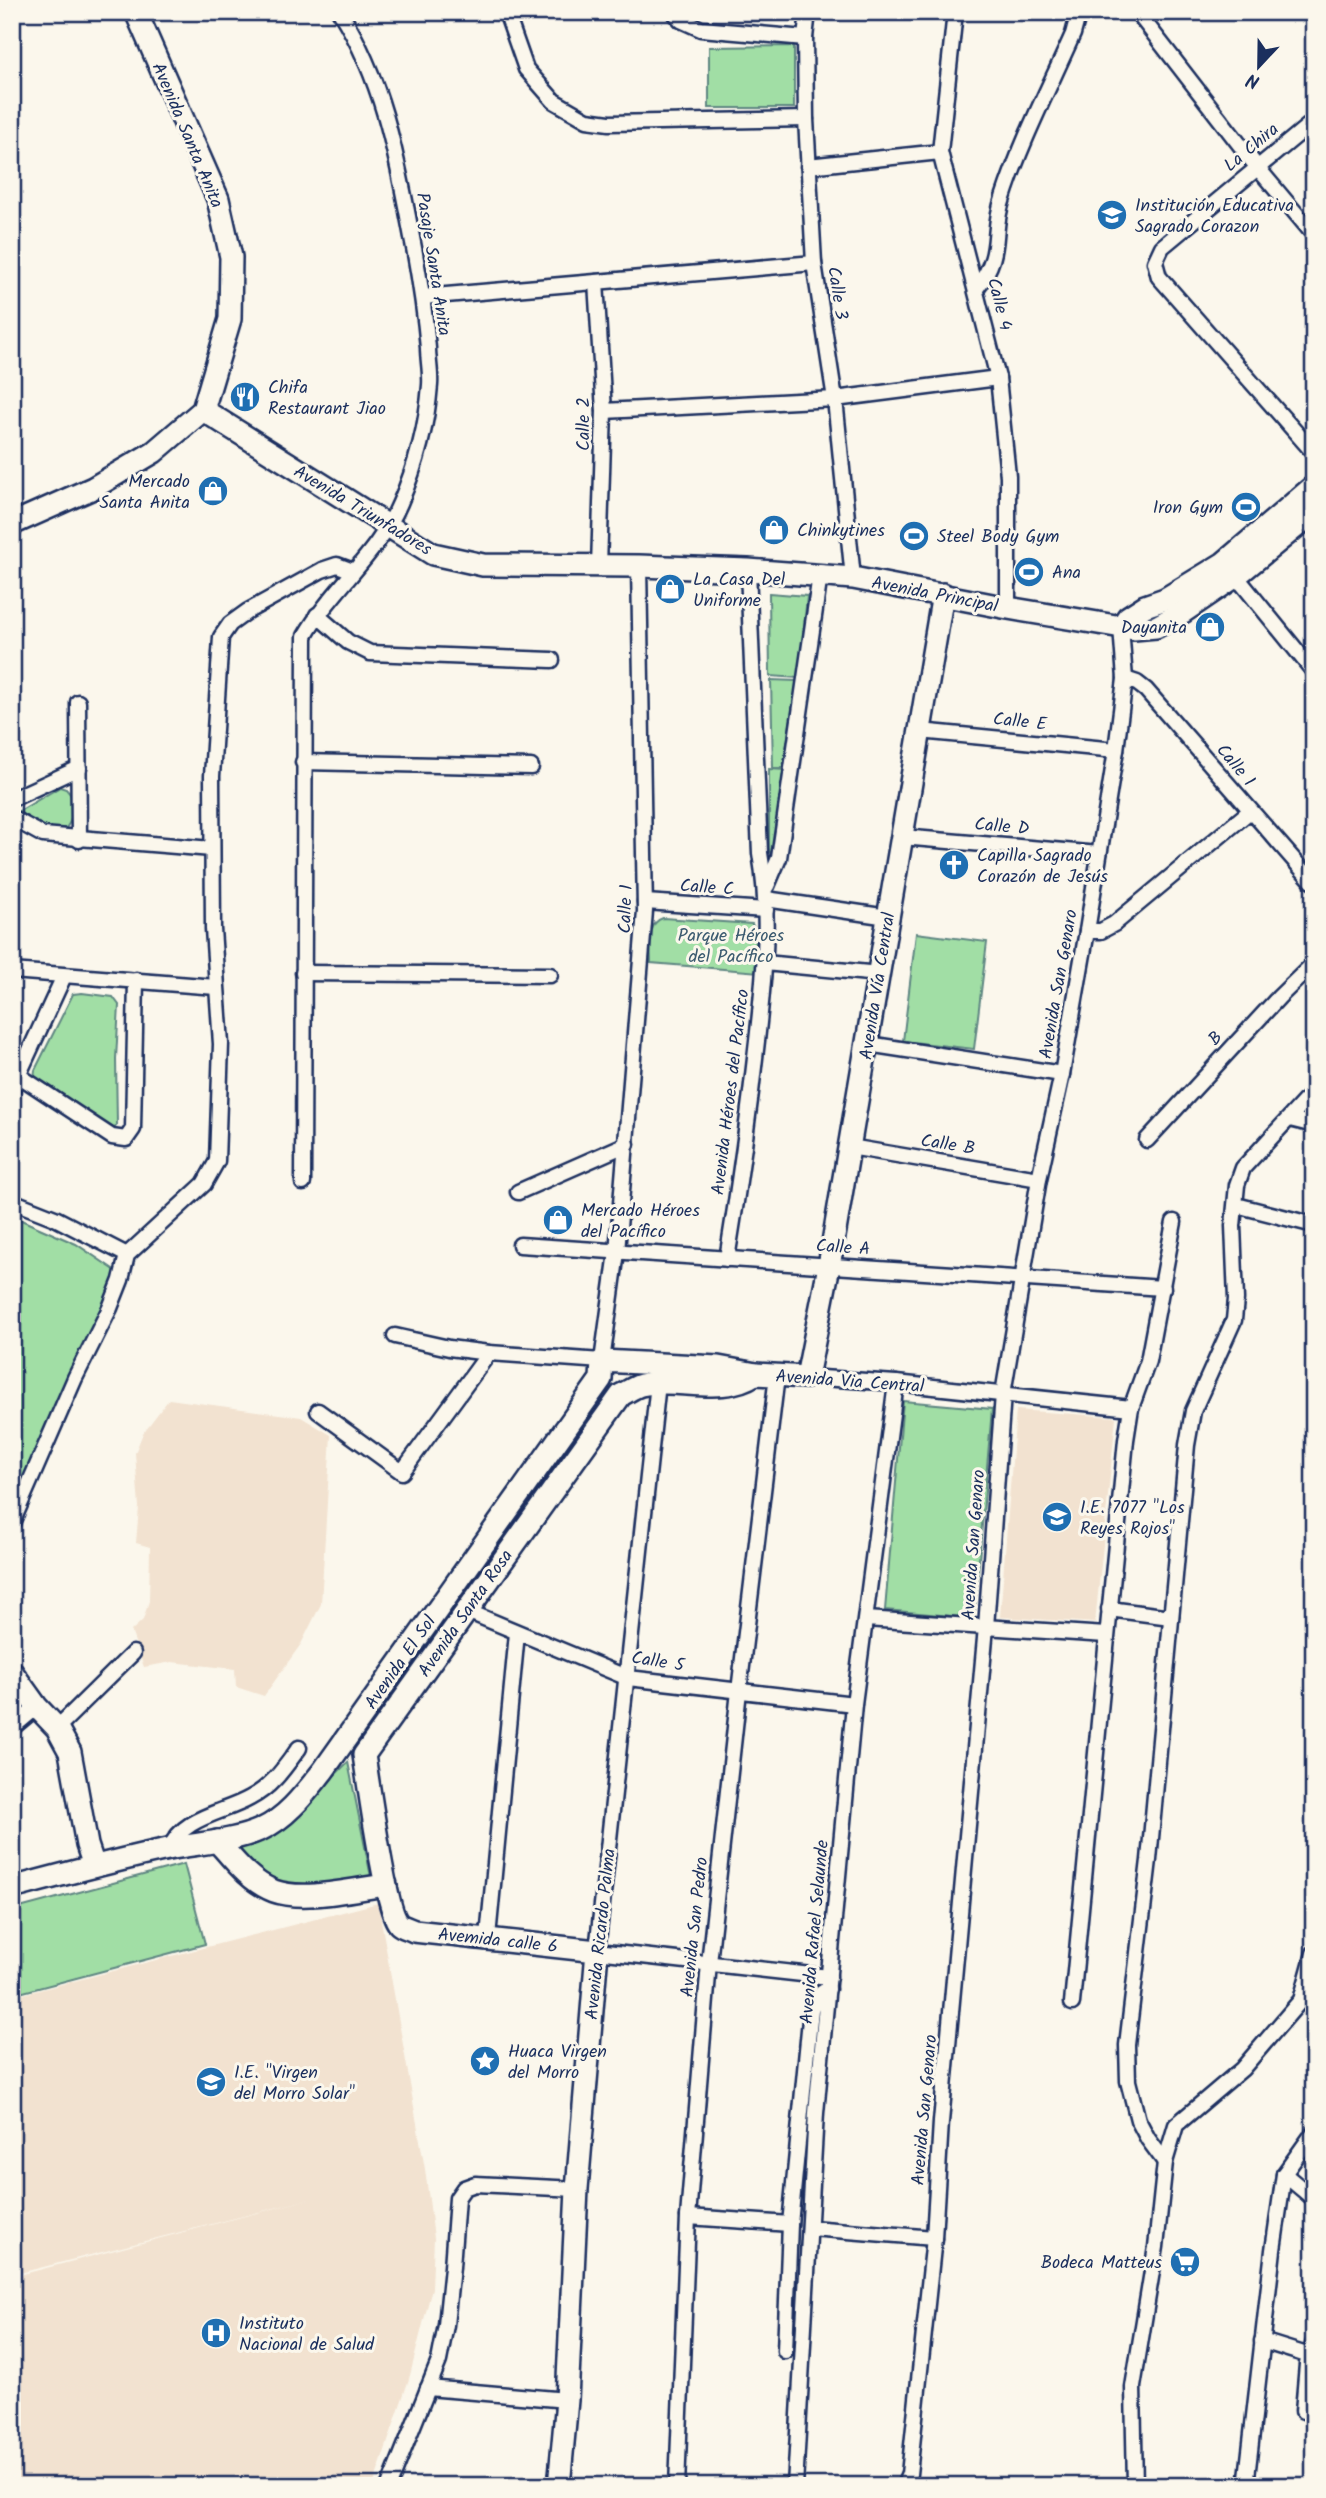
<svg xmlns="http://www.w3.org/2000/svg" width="1326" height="2498" viewBox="0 0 1326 2498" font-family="Kalam,sans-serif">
  <rect width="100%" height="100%" fill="#fbf7ec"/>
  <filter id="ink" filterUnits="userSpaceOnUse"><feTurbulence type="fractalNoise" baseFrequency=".0143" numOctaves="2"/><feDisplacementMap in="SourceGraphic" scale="14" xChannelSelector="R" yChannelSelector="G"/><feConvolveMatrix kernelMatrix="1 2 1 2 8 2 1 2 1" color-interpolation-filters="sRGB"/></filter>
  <g filter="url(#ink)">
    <g fill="#f2e2d0">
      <polygon points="169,1399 301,1417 331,1435 321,1604 301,1644 264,1696 236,1687 235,1669 172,1662 144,1667 131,1631 143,1620 149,1601 150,1547 136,1543 139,1507 135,1453 143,1433"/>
      <polygon points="1016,1410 1116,1417 1095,1623 1000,1617"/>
      <polygon points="378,1903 425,2169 434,2238 432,2288 409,2379 373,2486 12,2486 12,2277 314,2198 12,2275 12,1997"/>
    </g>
    <g fill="#a1dea5" stroke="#5e8682" stroke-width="2">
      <polygon points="794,46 794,108 709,108 709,47"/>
      <polygon points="769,593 807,596 799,678 770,676"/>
      <polygon points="771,680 797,681 783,768 773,768"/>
      <polygon points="769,769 786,770 774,851 771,853 769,851"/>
      <path d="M60,787L66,789C73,796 72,801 72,810C70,849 36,823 16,813Z"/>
      <path d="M663,918L752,924L754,928L759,972L651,963C651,947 646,923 663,918Z"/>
      <polygon points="916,933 987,942 974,1049 903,1041"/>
      <polygon points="82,993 113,997 119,1005 116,1059 117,1125 113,1130 34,1080 35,1070 73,994"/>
      <polygon points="12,1216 76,1244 116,1271 116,1280 12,1508"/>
      <polygon points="903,1401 992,1409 974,1618 885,1610"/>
      <path d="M348,1762L371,1877C344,1882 312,1891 284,1883C267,1878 249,1860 236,1848L260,1842L293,1817Z"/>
      <polygon points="184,1864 205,1944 12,1995 12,1910"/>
    </g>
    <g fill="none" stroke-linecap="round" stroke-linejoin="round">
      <g stroke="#1b2f5e" stroke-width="19">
        <g id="street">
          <polyline points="506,12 526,69 554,101 587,120 609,123 806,119"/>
          <polyline points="674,12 681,20 701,29 805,38"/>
          <polyline points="808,12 805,38 806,119 814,263 835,399 853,578"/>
          <polyline points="955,12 940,152 998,378 1008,476 1008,608"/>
          <polyline points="1137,12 1257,167 1314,235"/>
          <polyline points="1307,12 1314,20"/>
          <polyline points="1314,121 1162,247 1155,262 1159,277 1314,453"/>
          <polyline points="808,166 940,152"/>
          <polyline points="596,282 604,411 599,566"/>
          <path d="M976,289C1005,251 990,235 1003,198C1021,142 1049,88 1073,34L1079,12"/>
          <polyline points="423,297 814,263"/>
          <polyline points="604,411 835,399 998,378"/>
          <polyline points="1236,576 1314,672"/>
          <polyline points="317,615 348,642 370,653 552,660"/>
          <polyline points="1125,679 1137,683 1146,690 1314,883"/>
          <polyline points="78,702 79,840"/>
          <polyline points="920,731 1116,750"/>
          <polyline points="303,762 531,767"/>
          <polyline points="12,799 79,768"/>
          <polyline points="12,818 43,835 212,849"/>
          <polyline points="902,837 1099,854"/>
          <polyline points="767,886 779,858 820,575"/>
          <polyline points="766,899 888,917"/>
          <polyline points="645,902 766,910"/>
          <polyline points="1087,931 1101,931 1114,924 1250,811"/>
          <polyline points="765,963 879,974"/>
          <polyline points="12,971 216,987"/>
          <polyline points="303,973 550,975"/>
          <polyline points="868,1044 1062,1074"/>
          <polyline points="18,1075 112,1137 126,1139 133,1129 136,980"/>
          <polyline points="12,1089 64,976"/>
          <polyline points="1290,1119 1314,1125"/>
          <polyline points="1147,1140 1279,997 1314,963"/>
          <polyline points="850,1147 1039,1179"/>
          <path d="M303,1183L305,636C332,589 379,553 400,503C416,466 427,424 430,385C431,373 428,360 428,348C425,314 420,281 414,248C398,165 386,85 340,12"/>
          <polyline points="518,1192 627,1144"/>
          <polyline points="12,1201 55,1218 127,1255"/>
          <polyline points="1236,1205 1314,1225"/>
          <polyline points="520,1245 1163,1288"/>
          <path d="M727,1259C739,1186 749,1114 757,1041C764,978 771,916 760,853L748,570"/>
          <polyline points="395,1336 449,1348 489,1353 602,1361 617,1252 645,911 639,566"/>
          <polyline points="807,1377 896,1383 1131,1408"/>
          <polyline points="658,1383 597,1951 829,1977"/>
          <polyline points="318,1411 402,1472 489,1353"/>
          <polyline points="12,1523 75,1378 110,1308 121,1280 127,1255 204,1184 217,1161 221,1044 213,929 212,776 221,637 230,624 248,611 322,570 337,565 353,571"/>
          <polyline points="1109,1609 1171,1617"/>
          <polyline points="467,1611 628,1678 854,1704"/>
          <polyline points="866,1619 1106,1635"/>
          <polyline points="12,1728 37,1707"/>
          <polyline points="57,1728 133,1653"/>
          <path d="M170,1849C181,1817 224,1813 250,1798C272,1787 285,1767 299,1748"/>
          <polyline points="488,1937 517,1633"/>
          <polyline points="1072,2003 1126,1440 1131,1408 1148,1361 1174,1222"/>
          <polyline points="1165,2162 1148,2139 1138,2120 1128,2081 1127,2045 1149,1860 1187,1445 1193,1411 1234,1320 1236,1299 1233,1226 1237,1185 1243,1168 1314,1091"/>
          <polyline points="1284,2174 1314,2199"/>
          <polyline points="688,2217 790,2224"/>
          <polyline points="811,2228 934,2238"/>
          <polyline points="1262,2341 1310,2356"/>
          <polyline points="785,2351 790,2224 811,2009 817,1996 828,1989"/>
          <polyline points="428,2388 567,2400"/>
          <polyline points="1303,2411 1307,2364 1314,2342"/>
          <polyline points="389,2486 439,2361 446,2325 452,2267 457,2198 464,2188 475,2184 577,2189"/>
          <polyline points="677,2486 688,2217 709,1963 739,1691 777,1375"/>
          <polyline points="795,2486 816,2113 854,1704 896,1383"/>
          <polyline points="904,2486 909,2474 934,2238 941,2122 986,1627 1003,1394 1039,1179 1062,1074 1087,931 1116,750 1125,679 1121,627"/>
          <polyline points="1135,2486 1133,2387 1156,2247 1165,2162 1176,2125 1242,2069 1301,2000 1314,1953"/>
          <polyline points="1246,2486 1273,2250 1284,2174 1314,2132"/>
        </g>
      </g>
      <g stroke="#1b2f5e" stroke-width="26">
        <g id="secondary">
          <polyline points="203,410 433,554 483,565 639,566 748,570 853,578 1008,608 1134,629 1156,627 1183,612 1236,576 1314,512"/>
          <polyline points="12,524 93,488 154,452 203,410 230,319 231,257 218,199 136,12"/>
          <polyline points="1121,627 1128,617 1145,606 1165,599 1224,563 1314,486"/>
          <polyline points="12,1672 37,1707 57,1728 70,1752 87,1845 94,1866"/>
          <path d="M217,1841C233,1859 250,1882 274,1891C304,1902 354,1889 386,1885"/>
          <path d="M12,1888C64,1874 116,1860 168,1849C198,1843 234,1842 262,1829C288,1817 306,1792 323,1771L601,1379L602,1361L718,1367L756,1374L807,1377L829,1266L943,594"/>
          <path d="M559,2486L567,2400L577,2189L597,1951L414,1931C410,1929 402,1927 399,1924C386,1912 368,1781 364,1755L621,1395C627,1392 634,1387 641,1385C678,1377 722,1396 755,1374"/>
        </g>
      </g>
      <use href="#street" stroke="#fbf7ec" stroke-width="14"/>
      <use href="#secondary" stroke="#fbf7ec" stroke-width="21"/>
    </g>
  </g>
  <defs>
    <g id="school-disc" transform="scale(1.575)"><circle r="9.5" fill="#1f6fb2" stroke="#fbf7ec"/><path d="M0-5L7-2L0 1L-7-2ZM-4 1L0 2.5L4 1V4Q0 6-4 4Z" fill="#fff"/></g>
    <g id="restaurant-disc" transform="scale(1.575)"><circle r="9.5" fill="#1f6fb2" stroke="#fbf7ec"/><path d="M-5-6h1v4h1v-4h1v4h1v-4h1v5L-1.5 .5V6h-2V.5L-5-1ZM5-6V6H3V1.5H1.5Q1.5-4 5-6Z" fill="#fff"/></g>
    <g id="shop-disc" transform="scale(1.575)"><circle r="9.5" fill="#1f6fb2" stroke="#fbf7ec"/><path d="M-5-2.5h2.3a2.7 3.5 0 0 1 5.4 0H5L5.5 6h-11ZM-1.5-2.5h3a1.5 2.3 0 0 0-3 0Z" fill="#fff"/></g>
    <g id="stadium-disc" transform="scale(1.575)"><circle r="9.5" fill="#1f6fb2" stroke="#fbf7ec"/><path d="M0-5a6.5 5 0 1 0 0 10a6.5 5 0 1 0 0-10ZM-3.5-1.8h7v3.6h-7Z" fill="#fff"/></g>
    <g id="church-disc" transform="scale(1.575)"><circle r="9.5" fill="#1f6fb2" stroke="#fbf7ec"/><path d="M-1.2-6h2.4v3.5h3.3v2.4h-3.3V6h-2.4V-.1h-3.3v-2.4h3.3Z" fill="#fff"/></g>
    <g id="sight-disc" transform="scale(1.575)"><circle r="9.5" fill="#1f6fb2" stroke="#fbf7ec"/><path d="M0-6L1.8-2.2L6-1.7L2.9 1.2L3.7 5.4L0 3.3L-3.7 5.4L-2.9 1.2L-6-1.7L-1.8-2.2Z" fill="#fff"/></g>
    <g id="supermarket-disc" transform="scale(1.575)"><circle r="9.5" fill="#1f6fb2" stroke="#fbf7ec"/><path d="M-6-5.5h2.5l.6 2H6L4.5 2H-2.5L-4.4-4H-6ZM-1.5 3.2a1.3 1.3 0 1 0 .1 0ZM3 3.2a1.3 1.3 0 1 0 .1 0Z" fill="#fff"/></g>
    <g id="hospital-disc" transform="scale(1.575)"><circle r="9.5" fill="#1f6fb2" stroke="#fbf7ec"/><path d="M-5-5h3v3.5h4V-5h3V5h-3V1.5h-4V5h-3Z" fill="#fff"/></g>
  </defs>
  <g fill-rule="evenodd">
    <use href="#school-disc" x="1112" y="215"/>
    <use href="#restaurant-disc" x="245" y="397"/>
    <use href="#shop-disc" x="213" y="491"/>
    <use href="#stadium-disc" x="1246" y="507"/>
    <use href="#shop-disc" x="774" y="530"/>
    <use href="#stadium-disc" x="914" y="536"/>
    <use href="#stadium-disc" x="1029" y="572"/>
    <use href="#shop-disc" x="670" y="589"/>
    <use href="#shop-disc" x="1210" y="627"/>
    <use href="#church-disc" x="954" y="865"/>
    <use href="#shop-disc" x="558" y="1220"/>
    <use href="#school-disc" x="1057" y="1517"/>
    <use href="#sight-disc" x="485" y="2061"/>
    <use href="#school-disc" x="211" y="2082"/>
    <use href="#supermarket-disc" x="1185" y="2262"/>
    <use href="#hospital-disc" x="216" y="2333"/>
  </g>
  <g text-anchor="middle" stroke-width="6" stroke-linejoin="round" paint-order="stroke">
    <g font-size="18" fill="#1b2f5e" stroke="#fbf7ec">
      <text transform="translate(188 135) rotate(67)" y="6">Avenida Santa Anita</text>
      <text transform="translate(1251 147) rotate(-40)" y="6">La Chira</text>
      <text transform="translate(434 264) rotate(81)" y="6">Pasaje Santa Anita</text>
      <text transform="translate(838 293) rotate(81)" y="6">Calle 3</text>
      <text transform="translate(1000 304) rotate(76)" y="6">Calle 4</text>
      <text transform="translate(583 424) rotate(-90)" y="6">Calle 2</text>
      <text transform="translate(363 510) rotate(31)" y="6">Avenida Triunfadores</text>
      <text transform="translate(935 594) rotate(11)" y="6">Avenida Principal</text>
      <text transform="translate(1020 721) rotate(6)" y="6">Calle E</text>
      <text transform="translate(1236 765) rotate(50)" y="6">Calle 1</text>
      <text transform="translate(1002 826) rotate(5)" y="6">Calle D</text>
      <text transform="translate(707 887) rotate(4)" y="6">Calle C</text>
      <text transform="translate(625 909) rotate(-88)" y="6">Calle 1</text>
      <text transform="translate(1058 984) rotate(-80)" y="6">Avenida San Genaro</text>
      <text transform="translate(877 986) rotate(-81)" y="6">Avenida Vía Central</text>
      <text transform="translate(1215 1038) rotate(-47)" y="6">B</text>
      <text transform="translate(730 1092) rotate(-83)" y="6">Avenida Héroes del Pacífico</text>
      <text transform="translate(948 1144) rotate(9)" y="6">Calle B</text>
      <text transform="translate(843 1247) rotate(4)" y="6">Calle A</text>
      <text transform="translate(850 1381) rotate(4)" y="6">Avenida Via Central</text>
      <text transform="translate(973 1545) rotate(-86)" y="6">Avenida San Genaro</text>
      <text transform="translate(465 1613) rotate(-55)" y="6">Avenida Santa Rosa</text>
      <text transform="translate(658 1661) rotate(9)" y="6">Calle 5</text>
      <text transform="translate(400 1662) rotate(-55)" y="6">Avenida El Sol</text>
      <text transform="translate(694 1927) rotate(-84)" y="6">Avenida San Pedro</text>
      <text transform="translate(814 1932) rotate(-85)" y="6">Avenida Rafael Selaunde</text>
      <text transform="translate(600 1934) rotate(-84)" y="6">Avenida Ricardo Palma</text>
      <text transform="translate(498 1940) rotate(6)" y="6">Avemida calle 6</text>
      <text transform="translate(924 2110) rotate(-85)" y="6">Avenida San Genaro</text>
    </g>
    <g font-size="18" fill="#1b2f5e" stroke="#fbf7ec" text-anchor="start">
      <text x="1135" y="211">Institución Educativa<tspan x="1135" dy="21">Sagrado Corazon</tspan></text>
      <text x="268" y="393">Chifa<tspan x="268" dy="21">Restaurant Jiao</tspan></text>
      <text x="190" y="487" text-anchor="end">Mercado<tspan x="190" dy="21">Santa Anita</tspan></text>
      <text x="1223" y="513" text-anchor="end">Iron Gym</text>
      <text x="797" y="536">Chinkytines</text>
      <text x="937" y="542">Steel Body Gym</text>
      <text x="1052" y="578">Ana</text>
      <text x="693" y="585">La Casa Del<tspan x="693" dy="21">Uniforme</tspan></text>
      <text x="1187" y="633" text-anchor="end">Dayanita</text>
      <text x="977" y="861">Capilla Sagrado<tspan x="977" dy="21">Corazón de Jesús</tspan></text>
      <text x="581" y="1216">Mercado Héroes<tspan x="581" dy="21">del Pacífico</tspan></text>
      <text x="1080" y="1513">I.E. 7077 "Los<tspan x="1080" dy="21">Reyes Rojos"</tspan></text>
      <text x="508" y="2057">Huaca Virgen<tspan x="508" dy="21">del Morro</tspan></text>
      <text x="234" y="2078">I.E. "Virgen<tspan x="234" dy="21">del Morro Solar"</tspan></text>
      <text x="1162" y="2268" text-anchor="end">Bodeca Matteus</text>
      <text x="239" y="2329">Instituto<tspan x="239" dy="21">Nacional de Salud</tspan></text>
    </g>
    <g font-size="18" fill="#3c5b70" stroke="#fbf7ec">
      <text x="731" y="941">Parque Héroes<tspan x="731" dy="21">del Pacífico</tspan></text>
    </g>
  </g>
  <rect width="1326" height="2498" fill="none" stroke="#fbf7ec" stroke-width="42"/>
  <rect x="21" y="21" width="1284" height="2456" fill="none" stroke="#1b2f5e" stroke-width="2.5" filter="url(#ink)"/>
  <g transform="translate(1259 66) rotate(202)" stroke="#fbf7ec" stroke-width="5" paint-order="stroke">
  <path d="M0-5L12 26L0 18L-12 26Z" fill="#1b2f5e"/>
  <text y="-10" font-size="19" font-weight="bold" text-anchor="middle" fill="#1b2f5e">N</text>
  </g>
</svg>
